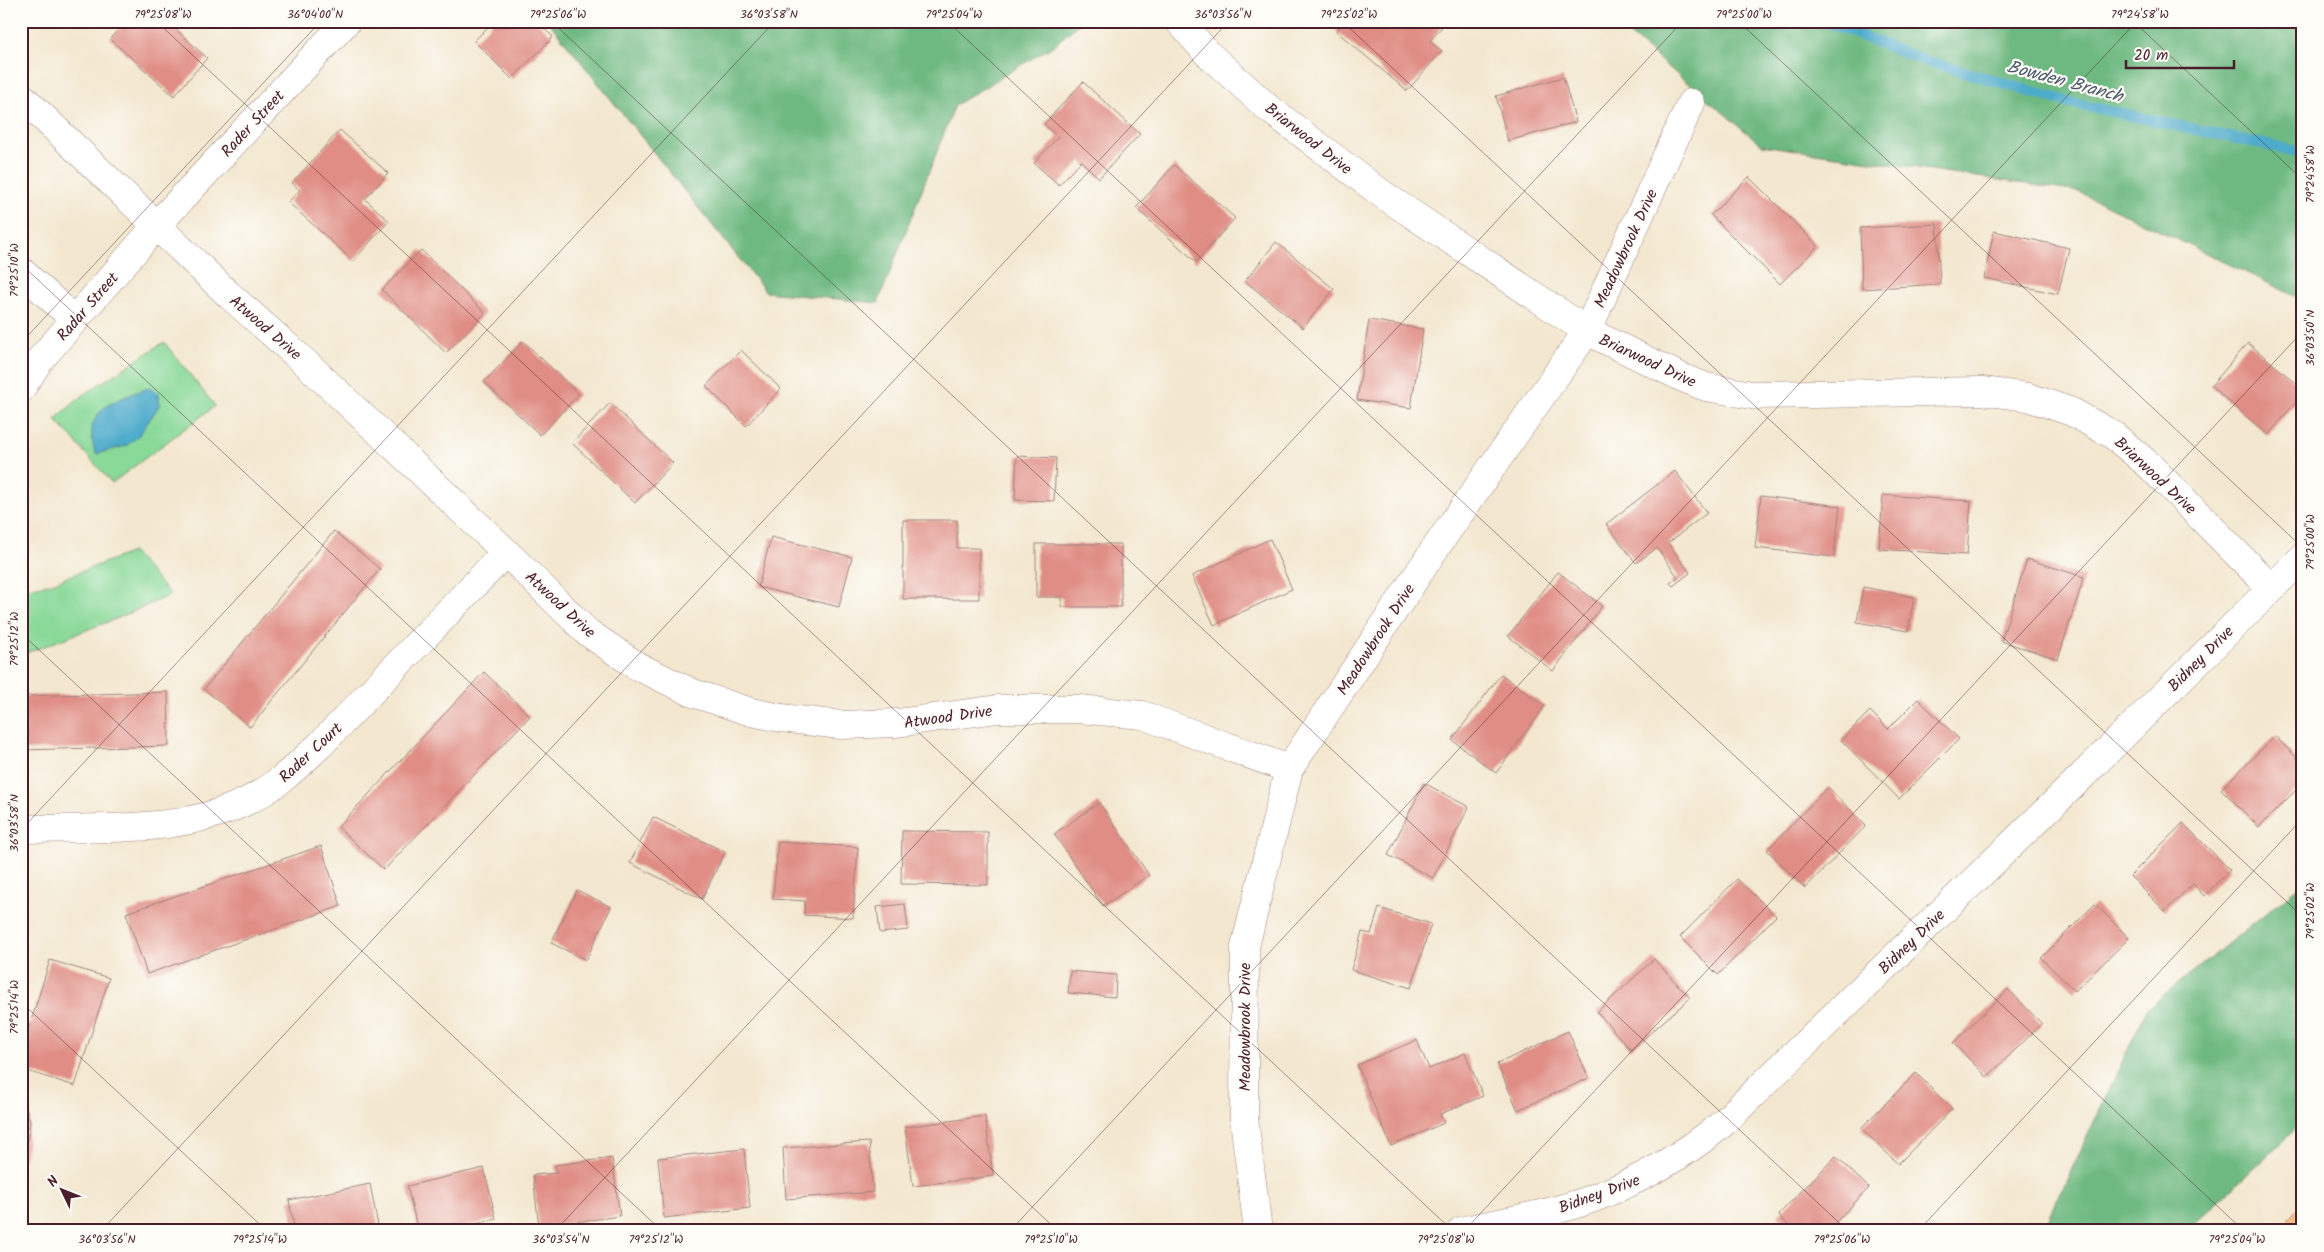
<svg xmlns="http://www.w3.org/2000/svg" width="2324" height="1252" viewBox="0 0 2324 1252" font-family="Kalam,sans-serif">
  <rect width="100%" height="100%" fill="#fdfcf7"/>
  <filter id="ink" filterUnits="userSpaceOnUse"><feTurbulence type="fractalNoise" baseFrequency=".02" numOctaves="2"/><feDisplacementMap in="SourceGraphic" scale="10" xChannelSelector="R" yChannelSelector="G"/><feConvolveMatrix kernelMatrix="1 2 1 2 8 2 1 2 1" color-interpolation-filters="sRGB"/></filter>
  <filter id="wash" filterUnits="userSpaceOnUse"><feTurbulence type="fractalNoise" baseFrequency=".0096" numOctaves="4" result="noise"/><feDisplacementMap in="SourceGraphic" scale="20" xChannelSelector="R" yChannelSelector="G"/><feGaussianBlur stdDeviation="1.12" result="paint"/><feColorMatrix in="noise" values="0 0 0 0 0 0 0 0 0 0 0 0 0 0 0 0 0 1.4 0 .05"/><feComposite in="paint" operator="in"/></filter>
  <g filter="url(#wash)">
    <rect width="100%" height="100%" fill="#f3e7cf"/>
    <g fill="#89d999" stroke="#6a7c62">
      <polygon points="164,342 215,406 112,483 55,419 86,393"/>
      <polygon points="132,552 171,595 118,618 21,655 21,589 49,584"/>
    </g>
    <g fill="#6eb981" stroke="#5c6c56">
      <polygon points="548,21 1082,21 1053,46 955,105 878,303 766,292"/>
      <polygon points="1613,21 2303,21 2303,300 2079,192 1762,145"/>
      <polygon points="2303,883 2303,1122 2187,1231 2035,1231 2047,1222 2147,1009"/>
    </g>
    <path fill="#4dabcc" stroke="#4c657c" d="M149,388L159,393V406L139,435L126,446L96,454C79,410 115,400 149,388Z"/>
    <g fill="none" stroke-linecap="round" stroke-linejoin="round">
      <polyline stroke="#4dabcc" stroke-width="11" points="1824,21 1920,59 2068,102 2303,153"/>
    </g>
    <g id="blocks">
      <g fill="#e08e85">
        <polygon points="126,21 167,21 207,58 174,96 110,39"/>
        <polygon points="494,21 536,21 553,37 512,79 474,41"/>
        <polygon points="1344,21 1447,21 1430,41 1442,51 1407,91 1336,31"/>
        <polygon points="1563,77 1576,122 1508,141 1496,96"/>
        <polygon points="1083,82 1140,134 1099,178 1081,161 1059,185 1034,163 1058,137 1044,124"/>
        <polygon points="340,130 388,173 365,199 389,221 353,261 288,202 300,190 292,183"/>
        <polygon points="1174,165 1235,218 1196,262 1136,208"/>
        <polygon points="1749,177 1818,246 1780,284 1711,215"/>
        <polygon points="1937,224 1940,284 1862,289 1860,228"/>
        <polygon points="1994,231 2069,248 2058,294 1984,278"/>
        <polygon points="1276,242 1334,289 1303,328 1245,281"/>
        <polygon points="421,250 485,313 446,353 382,290"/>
        <polygon points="1369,320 1423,329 1411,408 1357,400"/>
        <polygon points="523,341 579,394 540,435 484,382"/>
        <polygon points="2248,343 2303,389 2303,394 2268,435 2211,386"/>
        <polygon points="741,350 781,389 746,426 706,386"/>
        <polygon points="610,403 673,463 635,503 572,443"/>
        <polygon points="1017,456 1056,458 1054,501 1015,500"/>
        <polygon points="1675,471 1707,513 1668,543 1690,573 1673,586 1670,583 1678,577 1657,548 1636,563 1606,524"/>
        <polygon points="1883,495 1971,501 1967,555 1879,549"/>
        <polygon points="1761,496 1840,506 1834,557 1755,548"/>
        <polygon points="903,520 957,520 957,548 979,548 979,599 903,599"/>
        <polygon points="334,531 380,569 250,727 204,689"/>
        <polygon points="771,537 852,557 839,607 758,587"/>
        <polygon points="1270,539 1292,589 1214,625 1192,576"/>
        <polygon points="1036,544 1121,544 1121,607 1062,607 1062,597 1036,597"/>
        <polygon points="2027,559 2084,577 2058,659 2001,641"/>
        <polygon points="1558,572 1602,606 1553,671 1508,636"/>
        <polygon points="1863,587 1914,597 1908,631 1857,622"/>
        <polygon points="484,672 530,716 384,870 338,827"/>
        <polygon points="1501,674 1545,706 1496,773 1452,740"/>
        <polygon points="168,692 169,746 21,750 21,696"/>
        <polygon points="1918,699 1959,739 1899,799 1841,740 1870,711 1888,729"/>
        <polygon points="2275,736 2303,764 2303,783 2259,827 2221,789"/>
        <polygon points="1424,783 1469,807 1433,878 1388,855"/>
        <polygon points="1828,787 1866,826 1805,888 1767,850"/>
        <polygon points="1099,803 1149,875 1103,906 1054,834"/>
        <polygon points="653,817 725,852 702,899 630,863"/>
        <polygon points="2183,823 2230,870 2204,896 2193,884 2165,911 2130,876"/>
        <polygon points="902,831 988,832 988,885 901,884"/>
        <polygon points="778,842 858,847 853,918 804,915 805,901 773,899"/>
        <polygon points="321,846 341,906 147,974 126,913"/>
        <polygon points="1737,879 1776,916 1718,975 1680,937"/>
        <polygon points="577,890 611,907 586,960 551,943"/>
        <polygon points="905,904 908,930 880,933 877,907"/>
        <polygon points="2095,904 2129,938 2075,991 2041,958"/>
        <polygon points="1379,908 1431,924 1411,988 1351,970 1362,932 1371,934"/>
        <polygon points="1654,959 1690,998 1631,1050 1597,1012"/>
        <polygon points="50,960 109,978 75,1086 21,1069 21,1053"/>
        <polygon points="1070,971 1116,975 1115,997 1068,993"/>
        <polygon points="2008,989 2042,1024 1987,1077 1953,1043"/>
        <polygon points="1568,1031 1589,1078 1518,1110 1497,1064"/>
        <polygon points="1417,1040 1429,1069 1465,1053 1483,1096 1440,1114 1444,1123 1391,1146 1357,1065"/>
        <polygon points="1916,1073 1952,1109 1898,1164 1861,1128"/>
        <polygon points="21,1095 23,1095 30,1122 25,1160 21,1159"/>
        <polygon points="985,1116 993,1176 913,1186 905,1127"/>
        <polygon points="869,1142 873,1192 786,1199 783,1148"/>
        <polygon points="744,1149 750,1208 664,1218 658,1158"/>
        <polygon points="1836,1156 1869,1188 1827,1231 1794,1231 1778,1215"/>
        <polygon points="612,1158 620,1216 539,1227 533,1175 557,1173 555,1165"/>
        <polygon points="484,1168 496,1219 448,1231 418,1231 407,1186"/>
        <polygon points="370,1184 379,1231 295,1231 289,1200"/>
      </g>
    </g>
  </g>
  <g filter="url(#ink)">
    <use href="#blocks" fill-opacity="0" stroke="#9e837d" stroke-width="1"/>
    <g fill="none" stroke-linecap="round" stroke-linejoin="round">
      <g stroke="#9e837d" stroke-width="29">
        <g id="minor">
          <polyline points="1179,21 1207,53 1268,108 1382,194 1587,331 1683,378 1706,387 1752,395 1982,391 2028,397 2072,412 2113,435 2149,465 2271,588"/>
          <polyline points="21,96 228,294 308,365 506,552 587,632 637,666 693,693 751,712 781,718 841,725 897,723 998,709 1079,709 1142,715 1289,769"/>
          <polyline points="21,271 75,320"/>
          <polyline points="21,389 39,361 157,225 347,21"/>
          <path d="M21,829C96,827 183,835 251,799C277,786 298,765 320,745L506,552"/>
          <polyline points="1258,1231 1244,1119 1245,947 1289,769 1434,550 1587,331 1691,103"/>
          <path d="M1461,1231C1505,1221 1552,1214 1594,1198C1641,1180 1683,1156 1722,1124L2073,785L2303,557"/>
        </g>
      </g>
      <g stroke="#9e837d" stroke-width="29">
        <polyline id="highway" points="2296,1231 2303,1224"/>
      </g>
      <use href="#minor" stroke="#fff" stroke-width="28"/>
      <use href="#highway" stroke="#f7be88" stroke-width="28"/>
    </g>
  </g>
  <path fill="none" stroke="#4a1f2b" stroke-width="1" stroke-opacity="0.45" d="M156,21L1453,1231M551,21L1848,1231M947,21L2244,1231M1342,21L2303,917M1738,21L2303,548M2133,21L2303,180M21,264L1058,1231M21,343L321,21M21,633L662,1231M21,830L775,21M21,1002L267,1231M101,1231L1229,21M555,1231L1683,21M1010,1231L2137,21M1464,1231L2303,331M1918,1231L2303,818"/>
  <g text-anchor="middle" stroke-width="4.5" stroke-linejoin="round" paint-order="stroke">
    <g font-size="16" fill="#4a1f2b" stroke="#fdfcf7">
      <text transform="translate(252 123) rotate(-47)" y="6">Rader Street</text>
      <text transform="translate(1309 138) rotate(38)" y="6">Briarwood Drive</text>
      <text transform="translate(1625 248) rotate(-65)" y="6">Meadowbrook Drive</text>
      <text transform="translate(87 306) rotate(-49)" y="6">Radar Street</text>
      <text transform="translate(266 327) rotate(41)" y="6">Atwood Drive</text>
      <text transform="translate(1648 360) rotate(25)" y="6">Briarwood Drive</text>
      <text transform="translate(2156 475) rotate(43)" y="6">Briarwood Drive</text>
      <text transform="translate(561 604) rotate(43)" y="6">Atwood Drive</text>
      <text transform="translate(1375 639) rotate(-57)" y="6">Meadowbrook Drive</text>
      <text transform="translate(2200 658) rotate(-45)" y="6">Bidney Drive</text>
      <text transform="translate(948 716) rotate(-8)" y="6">Atwood Drive</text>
      <text transform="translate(310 752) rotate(-43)" y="6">Rader Court</text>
      <text transform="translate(1911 941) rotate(-44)" y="6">Bidney Drive</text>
      <text transform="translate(1244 1027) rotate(-90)" y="6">Meadowbrook Drive</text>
      <text transform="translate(1599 1193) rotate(-20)" y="6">Bidney Drive</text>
    </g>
    <g font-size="18" font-style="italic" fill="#4b576b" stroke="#fdfcf7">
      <text transform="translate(2065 81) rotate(15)" y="6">Bowden Branch</text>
    </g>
  </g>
  <rect width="2324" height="1252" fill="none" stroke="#fdfcf7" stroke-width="55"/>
  <g transform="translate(62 1190) rotate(313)" stroke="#fdfcf7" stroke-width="4" paint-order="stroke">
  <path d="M0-4L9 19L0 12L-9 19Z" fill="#4a1f2b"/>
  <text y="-8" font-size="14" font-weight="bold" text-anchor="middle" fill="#4a1f2b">N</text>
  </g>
  <path d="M2126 60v8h108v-8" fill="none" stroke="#4a1f2b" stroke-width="2.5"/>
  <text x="2134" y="60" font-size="15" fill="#4a1f2b" stroke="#fdfcf7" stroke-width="4" paint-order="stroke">20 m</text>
  <rect x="28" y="28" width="2268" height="1196" fill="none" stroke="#4a1f2b" stroke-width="2"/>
  <g font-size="12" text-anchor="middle" fill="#4a1f2b">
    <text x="163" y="18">79°25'08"W</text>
    <text x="315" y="18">36°04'00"N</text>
    <text x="558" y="18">79°25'06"W</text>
    <text x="769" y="18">36°03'58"N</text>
    <text x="954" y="18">79°25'04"W</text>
    <text x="1223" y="18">36°03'56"N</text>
    <text x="1349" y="18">79°25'02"W</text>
    <text x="1744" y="18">79°25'00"W</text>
    <text x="2140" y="18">79°24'58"W</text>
    <text transform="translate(2310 174) rotate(-90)" y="4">79°24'58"W</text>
    <text transform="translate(14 270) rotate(-90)" y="4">79°25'10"W</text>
    <text transform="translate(2310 338) rotate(-90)" y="4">36°03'50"N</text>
    <text transform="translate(2310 542) rotate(-90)" y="4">79°25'00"W</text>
    <text transform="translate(14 639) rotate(-90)" y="4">79°25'12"W</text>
    <text transform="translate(14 823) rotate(-90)" y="4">36°03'58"N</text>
    <text transform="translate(2310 911) rotate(-90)" y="4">79°25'02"W</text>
    <text transform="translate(14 1007) rotate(-90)" y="4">79°25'14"W</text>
    <text x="107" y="1243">36°03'56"N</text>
    <text x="260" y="1243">79°25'14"W</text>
    <text x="561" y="1243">36°03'54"N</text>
    <text x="656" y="1243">79°25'12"W</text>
    <text x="1051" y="1243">79°25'10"W</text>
    <text x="1446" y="1243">79°25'08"W</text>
    <text x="1842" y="1243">79°25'06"W</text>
    <text x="2237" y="1243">79°25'04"W</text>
  </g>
</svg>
